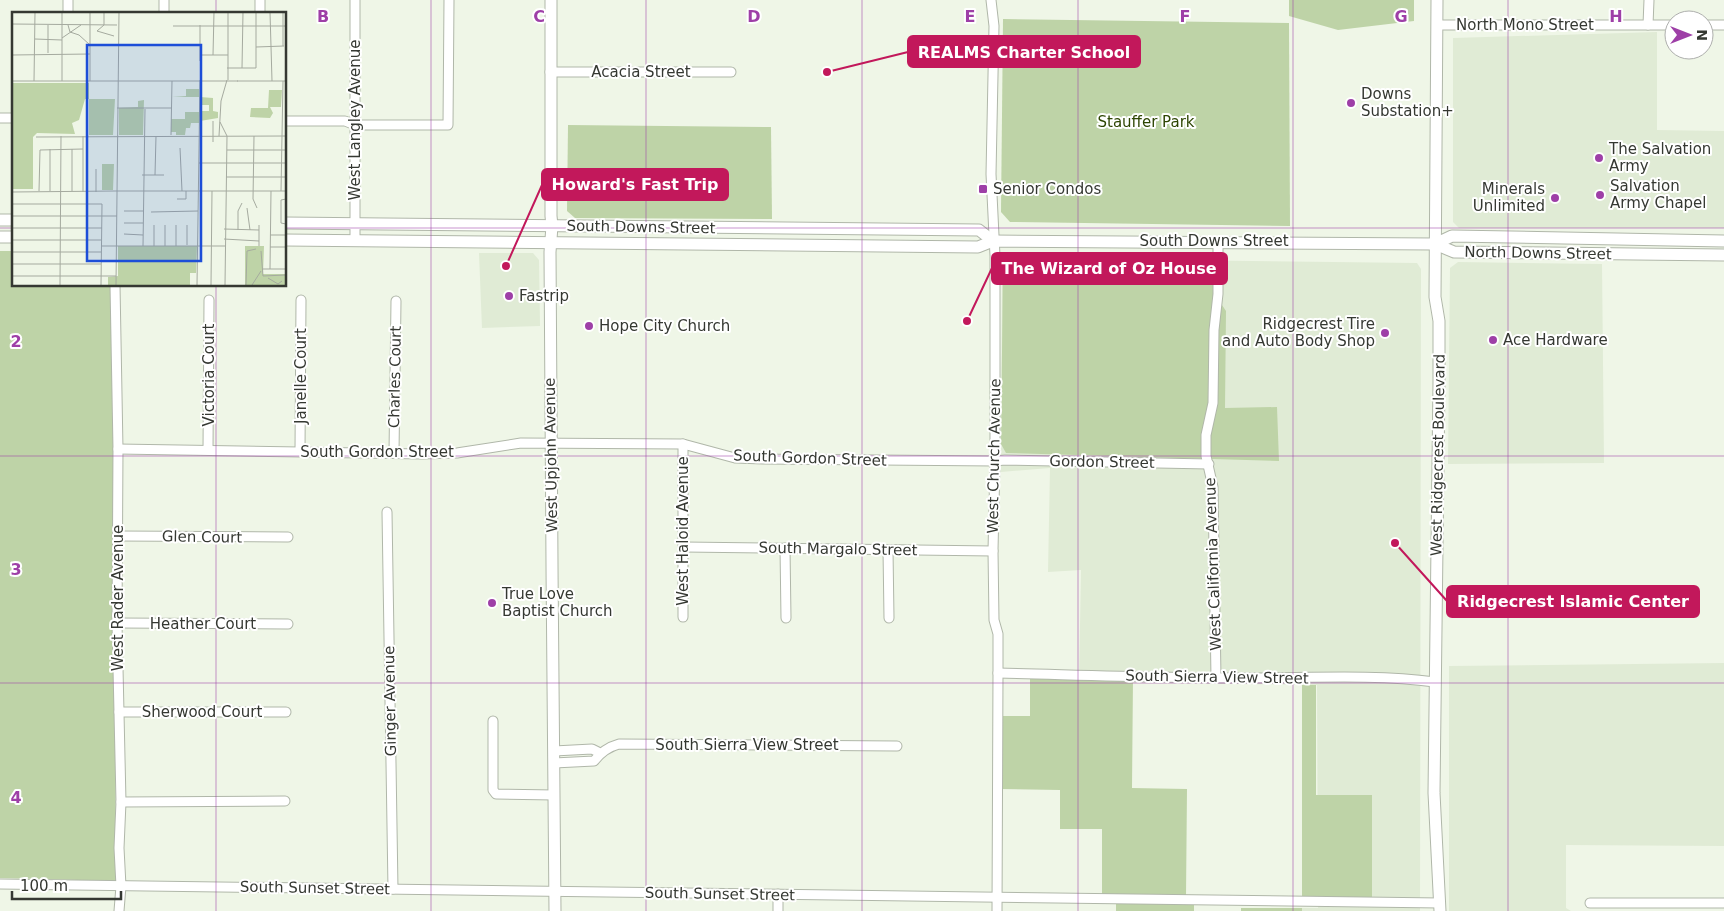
<svg xmlns="http://www.w3.org/2000/svg" width="1724" height="911" viewBox="0 0 1724 911" font-family="'DejaVu Sans',sans-serif">
  <rect width="100%" height="100%" fill="#eff6e7"/>
  <g fill="#e0ebd5">
    <polygon points="1657,32 1657,130 1724,131 1724,228 1459,228 1453,222 1453,38"/>
    <polygon points="479,253 533,253 539,260 540,326 482,328"/>
    <polygon points="1007,258 1417,263 1421,269 1420,911 1241,911 1241,908 1318,908 1317,685 1079,682 1081,570 1048,572 1050,468 1001,472 1002,265"/>
    <polygon points="1458,262 1602,264 1604,463 1448,464 1450,268"/>
    <polygon points="1724,663 1724,846 1566,845 1566,908 1571,911 1449,911 1449,666"/>
  </g>
  <g fill="#bed3a7">
    <polygon points="1289,0 1414,0 1414,21 1338,30 1289,16"/>
    <polygon points="1003,19 1289,23 1290,226 1010,222 1001,212"/>
    <polygon points="568,125 771,127 772,219 575,218 567,211"/>
    <polygon points="0,251 14,251 14,285 113,285 116,881 0,878"/>
    <polygon points="1007,257 1214,258 1220,302 1226,311 1225,408 1277,407 1279,461 1006,453 1001,444 1003,260"/>
    <polygon points="1030,677 1133,678 1132,788 1187,789 1186,896 1102,895 1102,829 1060,829 1060,790 1000,789 1001,716 1030,716"/>
    <polygon points="1302,685 1316,685 1316,795 1372,795 1372,899 1302,899"/>
    <polygon points="1116,902 1194,903 1194,911 1116,911"/>
    <rect x="1241" y="908" width="61" height="3"/>
  </g>
  <g fill="none" stroke-linecap="round" stroke-linejoin="round">
    <g stroke="#b0b7a9" stroke-width="11">
      <g id="street">
        <polyline points="68,0 68,14"/>
        <polyline points="164,0 164,14"/>
        <polyline points="260,0 260,14"/>
        <polyline points="355,0 355,240"/>
        <polyline points="991,0 994,26 991,174 995,256 995,461 993,551 994,620 998,634 998,673 997,911"/>
        <polyline points="1437,25 1674,25"/>
        <polyline points="1648,25 1649,0"/>
        <polyline points="1704,25 1724,25"/>
        <polyline points="550,72 731,72"/>
        <polyline points="0,118 14,118"/>
        <polyline points="285,121 345,121 355,125 448,125 449,0"/>
        <polyline points="115,285 118,449 117,623 121,802 119,848 121,886 119,911"/>
        <polyline points="683,444 683,617"/>
        <polyline points="118,449 422,454 457,453 521,443 683,444 735,458 763,459 995,461 1005,460 1209,464"/>
        <polyline points="208,450 209,300"/>
        <polyline points="300,451 301,300"/>
        <polyline points="394,453 396,301"/>
        <polyline points="387,512 393,889"/>
        <polyline points="117,536 288,537"/>
        <polyline points="684,547 993,551"/>
        <polyline points="785,548 786,618"/>
        <polyline points="888,550 889,618"/>
        <polyline points="117,623 288,624"/>
        <path d="M998,673C1082,675 1166,678 1249,678C1311,678 1374,674 1435,682"/>
        <polyline points="1216,678 1213,487 1206,456 1206,435 1213,403 1214,330 1218,294 1218,242"/>
        <polyline points="119,712 286,712"/>
        <polyline points="493,721 493,790 496,794 554,795"/>
        <polyline points="554,751 592,749 600,753"/>
        <path d="M554,763L594,761C601,752 608,747 619,744L897,746"/>
        <polyline points="121,802 285,801"/>
        <polyline points="0,884 1440,903"/>
        <polyline points="1590,903 1724,903"/>
        <polyline points="778,911 778,894"/>
      </g>
    </g>
    <g stroke="#b0b7a9" stroke-width="13">
      <g id="secondary">
        <path d="M551,0V216L552,226L550,252C550,472 554,691 555,911"/>
        <polyline points="1437,0 1435,297 1439,321 1439,382 1434,793 1440,911"/>
        <polyline points="0,220 14,220"/>
        <polyline points="285,223 979,230 993,241"/>
        <polyline points="0,237 14,237"/>
        <polyline points="285,240 978,247 993,241 1435,244 1454,252 1724,255"/>
        <polyline points="1435,244 1452,236 1724,241"/>
      </g>
    </g>
    <use href="#street" stroke="#fff" stroke-width="9"/>
    <use href="#secondary" stroke="#fff" stroke-width="11"/>
  </g>
  <path fill="none" stroke="#9e3fa7" stroke-width="1" stroke-opacity="0.55" d="M216,0V14M431,0V911M646,0V911M862,0V911M1078,0V911M1293,0V911M1508,0V911M0,228H14M285,228H1724M216,285V911M0,456H1724M0,683H1724"/>
  <g fill="#9e3fa7" stroke="#fff" stroke-width="2">
    <circle cx="1351" cy="103" r="5"/>
    <circle cx="1599" cy="158" r="5"/>
    <rect x="978" y="184" width="10" height="10" rx="2.5"/>
    <circle cx="1600" cy="195" r="5"/>
    <circle cx="1555" cy="198" r="5"/>
    <circle cx="509" cy="296" r="5"/>
    <circle cx="589" cy="326" r="5"/>
    <circle cx="1385" cy="333" r="5"/>
    <circle cx="1493" cy="340" r="5"/>
    <circle cx="492" cy="603" r="5"/>
  </g>
  <g text-anchor="middle" stroke-width="4" stroke-linejoin="round" paint-order="stroke">
    <g font-size="15" fill="#353832" stroke="#fff">
      <text x="1525" y="30">North Mono Street</text>
      <text x="641" y="77">Acacia Street</text>
      <text transform="translate(355 120) rotate(-90)" y="5">West Langley Avenue</text>
      <text transform="translate(641 227) rotate(1)" y="5">South Downs Street</text>
      <text x="1214" y="246">South Downs Street</text>
      <text transform="translate(1538 253) rotate(1)" y="5">North Downs Street</text>
      <text transform="translate(209 375) rotate(-90)" y="5">Victoria Court</text>
      <text transform="translate(301 376) rotate(-90)" y="5">Janelle Court</text>
      <text transform="translate(395 377) rotate(-89)" y="5">Charles Court</text>
      <text x="377" y="457">South Gordon Street</text>
      <text transform="translate(551 455) rotate(-91)" y="5">West Upjohn Avenue</text>
      <text transform="translate(1438 455) rotate(-89)" y="5">West Ridgecrest Boulevard</text>
      <text transform="translate(994 456) rotate(-89)" y="5">West Church Avenue</text>
      <text transform="translate(810 458) rotate(2)" y="5">South Gordon Street</text>
      <text transform="translate(1102 462) rotate(1)" y="5">Gordon Street</text>
      <text transform="translate(683 531) rotate(-90)" y="5">West Haloid Avenue</text>
      <text transform="translate(202 537) rotate(1)" y="5">Glen Court</text>
      <text transform="translate(838 549) rotate(1)" y="5">South Margalo Street</text>
      <text transform="translate(1213 564) rotate(-92)" y="5">West California Avenue</text>
      <text transform="translate(118 598) rotate(-90)" y="5">West Rader Avenue</text>
      <text x="203" y="629">Heather Court</text>
      <text transform="translate(1217 677) rotate(1)" y="5">South Sierra View Street</text>
      <text transform="translate(390 701) rotate(-91)" y="5">Ginger Avenue</text>
      <text x="202" y="717">Sherwood Court</text>
      <text x="747" y="750">South Sierra View Street</text>
      <text transform="translate(315 888) rotate(1)" y="5">South Sunset Street</text>
      <text transform="translate(720 894) rotate(1)" y="5">South Sunset Street</text>
    </g>
    <g font-size="15" fill="#353832" stroke="#fff" text-anchor="start">
      <text x="1361" y="99">Downs<tspan x="1361" dy="17">Substation+</tspan></text>
      <text x="1609" y="154">The Salvation<tspan x="1609" dy="17">Army</tspan></text>
      <text x="1610" y="191">Salvation<tspan x="1610" dy="17">Army Chapel</tspan></text>
      <text x="993" y="194">Senior Condos</text>
      <text x="1545" y="194" text-anchor="end">Minerals<tspan x="1545" dy="17">Unlimited</tspan></text>
      <text x="519" y="301">Fastrip</text>
      <text x="1375" y="329" text-anchor="end">Ridgecrest Tire<tspan x="1375" dy="17">and Auto Body Shop</tspan></text>
      <text x="599" y="331">Hope City Church</text>
      <text x="1503" y="345">Ace Hardware</text>
      <text x="502" y="599">True Love<tspan x="502" dy="17">Baptist Church</tspan></text>
    </g>
    <g font-size="15" fill="#2e4603" stroke="#fff">
      <text x="1146" y="127">Stauffer Park</text>
    </g>
  </g>
  <g transform="translate(12 12)">
    <rect width="274" height="274" fill="#eff6e7"/>
    <path d="M0,71H77V87H73L67,108L60,111L63,122L25,121L21,125V177H0ZM174,77H187V85H160L174,84ZM257,78H270L269,95H258L261,101L258,106L238,105L239,96H256ZM188,85L201,86V99L206,100V106L188,109V99H197V93H188ZM77,87H103L101,123H77ZM132,88L131,123H107V96L126,95V89ZM173,100H187V111H179L178,116H174L173,123H164V120H159V107H173ZM90,152H102L101,178H90ZM106,234H185L184,261H178V273H96V265L106,264ZM233,234H252L251,262H274V273H233Z" fill="#bed3a7"/>
    <path fill="none" stroke="#a5aa9f" stroke-width="1" d="M92,0V13L85,19L102,24M258,0L260,69M0,12L105,13M56,13L58,20L67,23L78,33M161,14H274M50,26L69,13M23,27L50,28M271,34V0M244,35L272,34M36,41V13M0,43L78,42M188,43H216M201,43L202,0M188,49V13M215,56H244V0M230,56L231,0M216,68V0M0,69H105M22,69L23,0M50,69V0M78,69V0M105,69H226M225,69H274M105,96H160M201,109V130M208,110L215,124L213,273M159,123L160,69M207,124L209,89L215,68M242,124L241,187L245,196M24,125L274,124M168,136L170,179M215,138H274M187,151H274M130,163H152M143,163L144,124M214,165H274M27,179L28,138L71,137M38,179V137M60,179V137M103,179H274M269,179L271,69M0,180L103,179M71,180V124M84,180V157M165,187H174V179M274,187L269,188V211L274,212M0,192H90L89,273M235,196L238,218M112,199H131M139,200L186,199M0,204H105M112,211H131M175,213V233M247,213V234M0,216H90M212,217L247,218M226,218V199L230,191M112,222L131,223M258,223H274M212,227L247,229M0,228H89M89,234H214M131,234L133,97M142,234V213M153,234V213M164,234V213M258,235H274M249,239L251,264L274,263M0,240H89M0,252H89M251,257H274M258,257L259,179M0,264H104M256,266L266,272L270,269M48,273L49,124M104,273L107,0M185,273L188,68M199,273L200,179M234,273L235,239L244,237M240,273L249,259"/>
    <path fill="#1d4ed8" fill-opacity="0.15" stroke="#1d4ed8" stroke-width="2.5" d="M75,33H189V249H75Z"/>
    <rect width="274" height="274" fill="none" stroke="#353832" stroke-width="2.5"/>
  </g>
  <g font-size="16" text-anchor="middle" font-weight="bold" fill="#9e3fa7" stroke="#fff" stroke-width="4" stroke-linejoin="round" paint-order="stroke">
    <text x="323" y="22">B</text>
    <text x="539" y="22">C</text>
    <text x="754" y="22">D</text>
    <text x="970" y="22">E</text>
    <text x="1185" y="22">F</text>
    <text x="1401" y="22">G</text>
    <text x="1616" y="22">H</text>
    <text x="16" y="347">2</text>
    <text x="16" y="575">3</text>
    <text x="16" y="803">4</text>
  </g>
  <path fill="none" stroke="#c2185b" stroke-width="2" d="M827 72L908 52M506 266L542 185M967 321L992 268M1395 543L1447 601"/>
  <g fill="#c2185b" stroke="#fff" stroke-width="2">
    <circle cx="827" cy="72" r="5"/>
    <circle cx="506" cy="266" r="5"/>
    <circle cx="967" cy="321" r="5"/>
    <circle cx="1395" cy="543" r="5"/>
  </g>
  <g fill="#c2185b" stroke="#c2185b" stroke-width="2">
    <rect x="908" y="36" width="232" height="31" rx="5"/>
    <rect x="542" y="169" width="186" height="31" rx="5"/>
    <rect x="992" y="253" width="235" height="31" rx="5"/>
    <rect x="1447" y="586" width="252" height="31" rx="5"/>
  </g>
  <g font-size="16" text-anchor="middle" font-weight="bold" fill="#fff">
    <text x="1024" y="58">REALMS Charter School</text>
    <text x="635" y="190">Howard's Fast Trip</text>
    <text x="1109" y="274">The Wizard of Oz House</text>
    <text x="1573" y="607">Ridgecrest Islamic Center</text>
  </g>
  <g transform="translate(1689 35) rotate(90)"><circle r="24" fill="#ffffff" stroke="#aeafad"/>
  <path d="M0-4L9 19L0 12L-9 19Z" fill="#9e3fa7"/>
  <text y="-8" font-size="14" font-weight="bold" text-anchor="middle" fill="#353832">N</text>
  </g>
  <path d="M12 891v8h109v-8" fill="none" stroke="#353832" stroke-width="2.5"/>
  <text x="20" y="891" font-size="15" fill="#353832" stroke="#ffffff" stroke-width="4" paint-order="stroke">100 m</text>
</svg>
